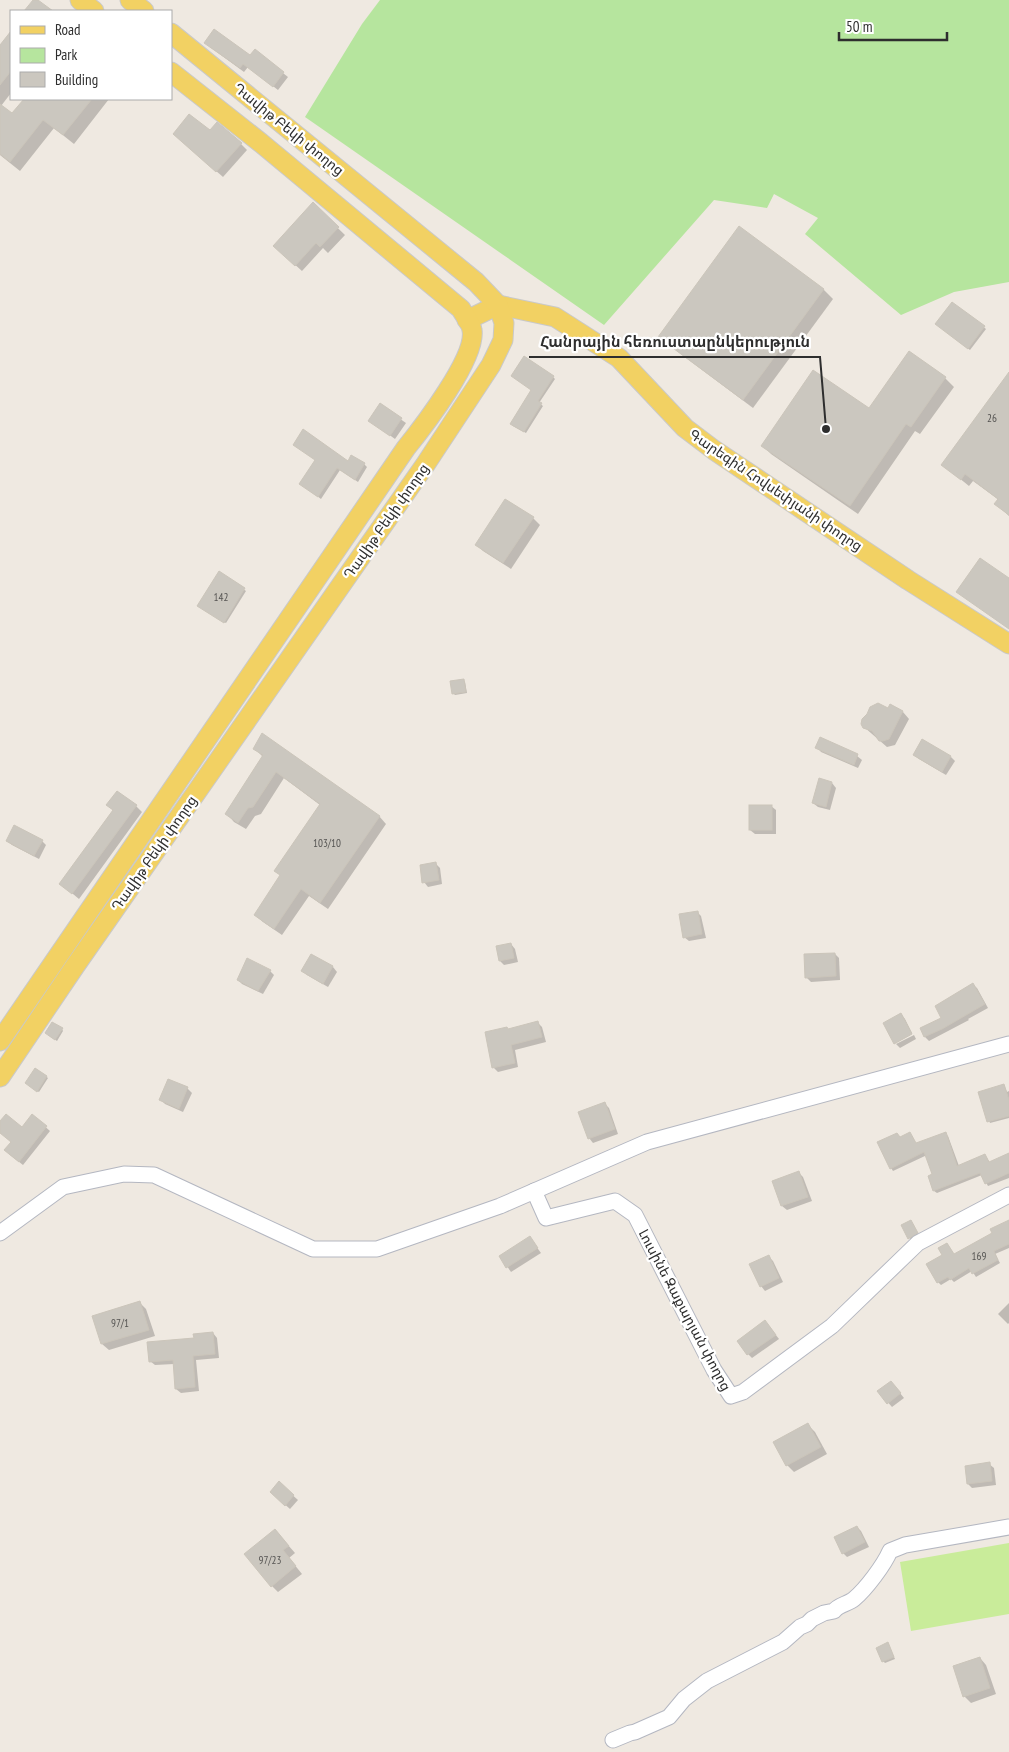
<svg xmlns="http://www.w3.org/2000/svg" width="1009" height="1752" viewBox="0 0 1009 1752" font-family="'PT Sans Narrow','Noto Sans Armenian',sans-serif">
  <rect width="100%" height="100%" fill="#efe9e1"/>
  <polygon fill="#b6e59e" points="380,0 1009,0 1009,282 954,292 901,315 805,234 818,218 774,194 767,208 714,200 604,325 305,117 362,24"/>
  <polygon fill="#c9ec9a" points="1009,1543 1009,1614 911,1631 900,1562"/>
  <g fill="#0003">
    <polygon points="11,33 11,93 1,106 12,115 26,99 109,99 74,144 54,128 20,171 0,155 0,47"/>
    <polygon points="210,47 251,57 255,51 288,77 278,90 248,67 244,72"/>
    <polygon points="210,132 241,144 247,150 223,177 181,140"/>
    <polygon points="313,204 345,235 328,253 323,248 302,271 281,252"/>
    <polygon points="740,228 824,290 833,299 753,408 669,345 660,336"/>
    <polygon points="952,303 986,329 970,350 939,326"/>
    <polygon points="909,353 945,378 954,387 920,434 915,431 858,514 771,454 763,446 869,410"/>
    <polygon points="1009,374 1009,516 996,504 999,500 973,481 969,486 943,465"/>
    <polygon points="553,377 555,379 539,403 543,406 526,433 513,426"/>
    <polygon points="380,405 406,423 395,439 370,421"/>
    <polygon points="349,462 364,464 367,467 358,482 340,470 321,499 301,484"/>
    <polygon points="533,518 540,525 511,569 483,551 477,545"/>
    <polygon points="219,573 246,591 226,623 200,607"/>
    <polygon points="463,680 465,682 467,693 455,695 453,693"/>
    <polygon points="891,705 903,712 909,719 895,745 887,747 864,727 888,710"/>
    <polygon points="821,739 857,756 862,760 858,768 821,752 817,747"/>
    <polygon points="255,749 379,816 386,824 328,909 309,896 282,935 263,922 255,915 281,876 320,805 284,778 261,814 255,816 246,829 234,822 227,814 263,757"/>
    <polygon points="914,755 951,757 955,761 946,775 919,759"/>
    <polygon points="832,783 836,788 830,810 818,807 813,803"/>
    <polygon points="108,805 136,806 142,812 79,899 61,884 114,811"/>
    <polygon points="771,806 776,810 776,834 755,834 750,830"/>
    <polygon points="7,841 42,841 46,845 39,859 12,845"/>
    <polygon points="436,864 440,868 442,884 428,887 424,882"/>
    <polygon points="697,912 701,916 706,938 689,941 684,937"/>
    <polygon points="511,944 515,949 518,962 504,965 500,961"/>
    <polygon points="835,954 839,958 840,980 811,982 807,978"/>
    <polygon points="311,955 333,967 337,972 328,987 307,975 303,971"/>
    <polygon points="270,971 274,975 263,994 242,984 238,980"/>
    <polygon points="973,985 977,988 988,1008 968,1019 969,1020 929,1041 925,1037 921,1028 943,1019"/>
    <polygon points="901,1014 905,1019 912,1033 895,1043"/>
    <polygon points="538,1023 542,1027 546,1042 515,1050 518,1067 498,1072 493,1067 508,1030"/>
    <polygon points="62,1029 63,1031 57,1041 48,1035"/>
    <polygon points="914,1035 916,1039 900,1048 896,1044"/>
    <polygon points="36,1069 48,1078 39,1092 28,1085"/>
    <polygon points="1004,1085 1007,1092 1009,1091 1009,1118 990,1123 979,1093"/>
    <polygon points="187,1088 192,1093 183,1112 165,1104 160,1099"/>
    <polygon points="605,1104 609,1108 618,1134 593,1143 589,1138"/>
    <polygon points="33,1116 50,1131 23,1165 9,1154 12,1142 0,1132 0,1123 22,1129"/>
    <polygon points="910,1134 916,1144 945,1134 948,1136 959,1166 985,1155 990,1163 1009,1155 1009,1178 988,1186 982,1175 937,1193 934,1191 929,1177 934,1175 927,1155 893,1171 891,1168 900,1138"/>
    <polygon points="799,1173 803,1177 812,1201 787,1210 782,1206 774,1181"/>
    <polygon points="1009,1221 1009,1248 995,1254 1000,1263 976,1277 972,1271 954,1282 951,1279 941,1285 938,1282 947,1244 954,1255 994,1234"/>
    <polygon points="912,1223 918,1235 911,1240 903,1226"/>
    <polygon points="530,1238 541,1253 511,1272 500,1256"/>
    <polygon points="768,1256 773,1261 783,1282 765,1291 761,1286"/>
    <polygon points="139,1302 146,1309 155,1336 109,1350 102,1344 94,1316"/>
    <polygon points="1009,1303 1009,1323 1008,1324 998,1314"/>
    <polygon points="769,1326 779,1339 752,1358 748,1354"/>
    <polygon points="213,1333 217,1338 219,1358 196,1360 199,1391 181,1393 176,1389 174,1364 155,1365 150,1361 195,1339"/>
    <polygon points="895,1387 904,1398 892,1407 879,1392"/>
    <polygon points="808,1425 815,1432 827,1454 794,1472 787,1465"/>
    <polygon points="989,1464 994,1468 996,1485 972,1488 968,1484"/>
    <polygon points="279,1483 298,1500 290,1509 271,1492"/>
    <polygon points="857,1527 861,1531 869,1547 847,1557 843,1553"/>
    <polygon points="275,1530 295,1553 289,1558 302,1574 278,1592 272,1586"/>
    <polygon points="888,1644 895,1659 885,1663 883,1661"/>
    <polygon points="980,1658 986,1665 996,1694 971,1703 964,1696"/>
  </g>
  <g fill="#cbc7bf" stroke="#cbc5ba">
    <polygon points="33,0 38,0 53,11 24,11"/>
    <polygon points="214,29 250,55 255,49 284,72 273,87 243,64 240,68 204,43"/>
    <polygon points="11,31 11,71 0,85 0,45"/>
    <polygon points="24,99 92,99 63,135 43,120 10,162 0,154 0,104 12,113"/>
    <polygon points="189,114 210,130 217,122 242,143 216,172 173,134"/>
    <polygon points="313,202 339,227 320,247 316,243 295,266 273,246"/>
    <polygon points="739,226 824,289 743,400 658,337"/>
    <polygon points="952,302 985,326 968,349 935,324"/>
    <polygon points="909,351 946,377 911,427 906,424 850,506 761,446 813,370 869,408"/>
    <polygon points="524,356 554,376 538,401 542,403 524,432 510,424 531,390 511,376"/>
    <polygon points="1009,372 1009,515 994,504 998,499 965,474 961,480 941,465"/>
    <polygon points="380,403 402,418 390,436 368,421"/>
    <polygon points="303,429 348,461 351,455 365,463 355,480 337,468 318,497 299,484 315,460 293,445"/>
    <polygon points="505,499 534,517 503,563 475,545"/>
    <polygon points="980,558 1009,578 1009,629 956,592"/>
    <polygon points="219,571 245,588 224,623 197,606"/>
    <polygon points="464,679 466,692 452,694 450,681"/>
    <polygon points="878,703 888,708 890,704 903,711 889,739 883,741 879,741 872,731 863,728 861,724 862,719 867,714 870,707"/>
    <polygon points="262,733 380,816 320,903 301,889 274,929 254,915 280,875 274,871 320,804 276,772 253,807 248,808 238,823 225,814 263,755 253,749"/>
    <polygon points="820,737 858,754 854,765 815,748"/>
    <polygon points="922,739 951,756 942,772 913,755"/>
    <polygon points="819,778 832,782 826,807 812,803"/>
    <polygon points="117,791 137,805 72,894 59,884 113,810 106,805"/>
    <rect x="749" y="805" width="23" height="25"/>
    <polygon points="14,825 43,840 34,856 6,841"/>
    <polygon points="436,862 439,880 422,883 420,865"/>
    <polygon points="698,911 702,934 683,938 679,914"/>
    <polygon points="511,943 514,958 499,961 496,946"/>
    <polygon points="835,953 836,976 805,978 804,954"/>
    <polygon points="311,954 333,966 323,984 301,971"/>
    <polygon points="247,958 271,970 258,991 237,980"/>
    <polygon points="973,983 985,1004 942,1029 924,1037 920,1028 941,1018 935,1006"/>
    <polygon points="901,1013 912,1034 894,1044 883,1023"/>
    <polygon points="538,1021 542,1037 511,1045 515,1063 492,1068 485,1032 507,1027 508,1029"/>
    <polygon points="52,1022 63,1028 55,1040 45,1033"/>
    <polygon points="35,1068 47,1076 37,1092 25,1083"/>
    <polygon points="168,1079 188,1087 179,1109 159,1100"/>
    <polygon points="1004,1084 1009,1100 1009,1116 987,1122 978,1092"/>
    <polygon points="605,1102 615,1129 588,1139 578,1112"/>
    <polygon points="6,1114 22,1127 32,1114 47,1126 19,1162 4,1150 11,1142 0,1133 0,1121"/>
    <polygon points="910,1132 916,1143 946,1132 957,1166 985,1154 989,1162 1009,1153 1009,1173 985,1184 980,1173 933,1191 928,1176 932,1174 924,1152 890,1169 877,1142 897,1133 900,1137"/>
    <polygon points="799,1171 808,1197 781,1206 772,1181"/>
    <polygon points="911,1220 918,1233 908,1239 901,1225"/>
    <polygon points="1009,1220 1009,1244 994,1251 998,1260 972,1274 969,1268 950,1280 948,1277 937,1283 926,1264 942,1255 938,1248 947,1243 954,1254 992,1233 990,1229"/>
    <polygon points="530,1236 538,1248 506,1268 499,1256"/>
    <polygon points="769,1255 779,1278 760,1287 749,1264"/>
    <polygon points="140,1301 149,1330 101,1344 92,1316"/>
    <polygon points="765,1320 776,1335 747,1355 737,1341"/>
    <polygon points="213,1332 215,1354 193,1356 195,1387 175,1389 173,1360 149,1362 147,1342 194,1338 193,1334"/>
    <polygon points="891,1381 901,1393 887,1404 877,1391"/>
    <polygon points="808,1423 821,1447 786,1466 773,1442"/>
    <polygon points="990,1462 992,1481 967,1484 965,1466"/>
    <polygon points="279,1481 294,1495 285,1506 270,1492"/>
    <polygon points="857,1526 865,1542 842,1554 834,1537"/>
    <polygon points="275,1529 289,1546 283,1550 296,1566 271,1587 244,1554"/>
    <polygon points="888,1642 894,1657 882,1662 876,1648"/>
    <polygon points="980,1657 990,1688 963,1697 953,1666"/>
  </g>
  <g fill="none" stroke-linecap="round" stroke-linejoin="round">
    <g stroke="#b4b7c1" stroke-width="17">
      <g id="minor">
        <polyline points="534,1191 546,1218 615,1201 635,1215 714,1370 731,1396 743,1392 832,1326 918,1243 1009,1195"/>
        <polyline points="0,1233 63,1187 124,1174 154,1175 313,1249 377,1249 500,1206 647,1142 1009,1044"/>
        <path d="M613,1740L630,1733L635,1732L669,1717L684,1699L707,1681L783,1642L800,1627L807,1624L812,1619L824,1613L834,1611C838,1605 848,1604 854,1599C866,1589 884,1565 890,1551L905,1545L1009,1527"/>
      </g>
    </g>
    <g stroke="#c9c9c9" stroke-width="21">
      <g id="major">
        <polyline points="80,0 94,11"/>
        <polyline points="130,0 144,11"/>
        <polyline points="498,305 555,317 619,358 685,428 714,450 908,580 1009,644"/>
        <polyline points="467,320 498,305"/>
        <path d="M0,1041L406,448C423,427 477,357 472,330C471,323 464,315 461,309L261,143L171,72"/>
        <polyline points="0,1077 75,966 425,465 491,365 503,340 504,323 498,305 476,282 171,33"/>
      </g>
    </g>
    <use href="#minor" stroke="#fff" stroke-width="15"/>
    <use href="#major" stroke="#f2d163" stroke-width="19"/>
  </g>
  <g text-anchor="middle" stroke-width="4.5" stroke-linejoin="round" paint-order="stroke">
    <g font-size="11" fill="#555452">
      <text x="992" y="422">26</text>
      <text x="221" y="601">142</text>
      <text x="327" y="847">103/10</text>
      <text x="979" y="1260">169</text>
      <text x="120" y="1327">97/1</text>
      <text x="270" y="1564">97/23</text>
    </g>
    <g font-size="14" fill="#2e2e2e" stroke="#fff">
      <text transform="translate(289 129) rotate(39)" y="5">Դավիթ Բեկի փողոց</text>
      <text transform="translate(776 490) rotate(34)" y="5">Գարեգին Հովսեփյանի փողոց</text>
      <text transform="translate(386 521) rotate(-55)" y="5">Դավիթ Բեկի փողոց</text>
      <text transform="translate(154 853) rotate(-55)" y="5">Դավիթ Բեկի փողոց</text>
      <text transform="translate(685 1310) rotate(62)" y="5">Լուսինե Զաքարյան փողոց</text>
    </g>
  </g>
  <path fill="none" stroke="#2e2e2e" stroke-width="2" d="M826 429L820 357H529"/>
  <circle fill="#2e2e2e" stroke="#fff" stroke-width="2" cx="826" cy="429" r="5"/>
  <g font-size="15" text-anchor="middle" font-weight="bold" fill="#2e2e2e" stroke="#fff" stroke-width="4.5" stroke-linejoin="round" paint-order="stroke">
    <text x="675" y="347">Հանրային հեռուստաընկերություն</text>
  </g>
  <rect x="10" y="10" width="162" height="90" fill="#ffffff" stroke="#ababab"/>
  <rect x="20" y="26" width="25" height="8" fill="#f2d163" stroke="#ababab"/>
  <text x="55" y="35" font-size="15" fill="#2e2e2e">Road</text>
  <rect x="20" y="48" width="25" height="15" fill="#b6e59e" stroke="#ababab"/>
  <text x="55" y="60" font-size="15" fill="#2e2e2e">Park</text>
  <rect x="20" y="72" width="25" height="15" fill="#cbc7bf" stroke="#ababab"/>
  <text x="55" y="85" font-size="15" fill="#2e2e2e">Building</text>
  <path d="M839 32v8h108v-8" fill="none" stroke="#2e2e2e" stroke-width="2.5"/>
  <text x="846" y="32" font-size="15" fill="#2e2e2e" stroke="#ffffff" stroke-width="4" paint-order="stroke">50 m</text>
</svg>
